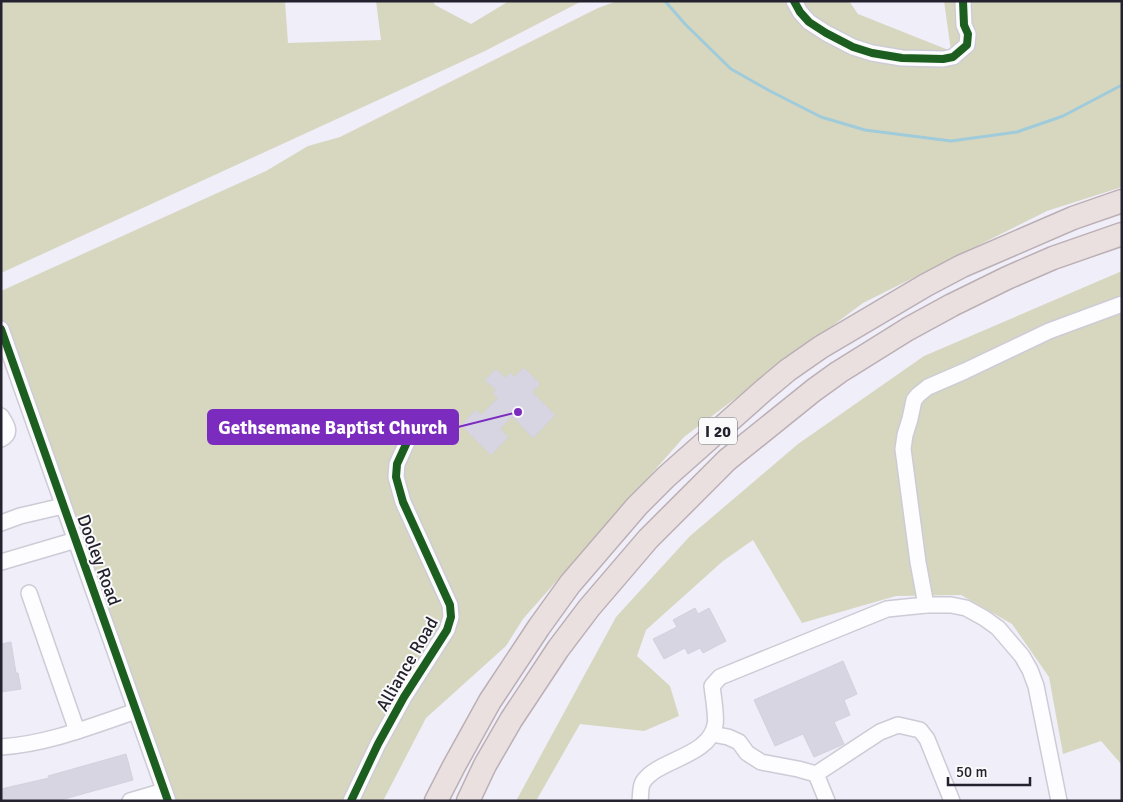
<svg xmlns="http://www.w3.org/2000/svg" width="1123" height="802" viewBox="0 0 1123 802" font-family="Signika,sans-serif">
  <rect width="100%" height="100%" fill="#f0eef9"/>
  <g fill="#d7d7c0">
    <polygon points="1,1 285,1 288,43 381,40 376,1 433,1 435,5 471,24 509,1 582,1 485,51 1,273"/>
    <polygon points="617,1 849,1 858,14 951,51 944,1 1122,1 1122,187 1047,211 863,303 684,437 523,619 506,646 426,718 383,801 174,801 1,319 1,291 266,171 308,146 340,137 598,8"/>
    <polygon points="1122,271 1122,765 1101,741 1063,754 1049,677 1012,624 961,595 896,596 802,623 753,540 723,561 646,630 637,656 670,686 679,716 644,731 580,724 536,801 516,801 616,617 690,536 798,444 924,356"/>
  </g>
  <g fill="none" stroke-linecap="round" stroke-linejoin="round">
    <polyline stroke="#9fcbda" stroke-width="3" points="665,1 685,24 731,69 770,91 821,117 865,130 951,141 1017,132 1063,116 1122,85"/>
  </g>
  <g fill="#d8d5e3" stroke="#d3d1dc">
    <polygon points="524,368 540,384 532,392 555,415 533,438 512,416 500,429 508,437 491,455 461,425 476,410 481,415 498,398 493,393 496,390 485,380 496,369 505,378 510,373 514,377"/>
    <polygon points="695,608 698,614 709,608 726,641 703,653 700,648 688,654 685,648 664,659 653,639 677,627 673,620"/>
    <polygon points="11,642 16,673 18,673 21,689 1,692 1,644"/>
    <polygon points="843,661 857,694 844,700 850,715 834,722 844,744 814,757 803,734 775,746 754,700"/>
    <polygon points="126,754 133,780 57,801 1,801 1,789 49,778 48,776"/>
  </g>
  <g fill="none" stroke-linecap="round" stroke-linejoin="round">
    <g stroke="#cdcbd6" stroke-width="18">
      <g id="minor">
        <polyline points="794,1 800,12 809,22 826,33 853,47 872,53 902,58 943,59 953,57 967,45 968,34 964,25 963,1"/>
        <polyline points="1,329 168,801"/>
        <path d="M1,416C6,424 13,433 1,439"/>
        <polyline points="1,523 20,516 63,506"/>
        <polyline points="1,562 76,540"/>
        <polyline points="29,593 77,731"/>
        <polyline points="926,605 918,562 903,449 905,435 910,419 914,400 918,395 928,387 965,371 1049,331 1122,304"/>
        <polyline points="712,734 728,737 739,742 747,753 761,762 798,769 816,774 827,801"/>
        <path d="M1,747C48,744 92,726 136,711"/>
        <polyline points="816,774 880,732 898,725 920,730 927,739 952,801"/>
        <polyline points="130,801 164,791"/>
        <polyline points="351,801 378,744 404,697 447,630 451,617 450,605 403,502 396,477 397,464 408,440 414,430"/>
        <path d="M640,801C641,795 640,787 643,782C658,759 709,757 715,725C717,718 713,695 712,686L720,677L887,609L926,605H951L966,608L984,618L998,628L1022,656L1030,670L1036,686L1059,801"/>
      </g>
    </g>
    <g stroke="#bbafb4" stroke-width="25">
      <g id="highway">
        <polyline points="436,801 454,766 490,701 539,627 570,584 637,506 666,477 764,390 788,370 821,347 926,285 962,266 1073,218 1122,201"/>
        <polyline points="468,801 485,765 511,720 558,649 589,608 648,539 727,460 814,390 839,372 908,329 952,305 1007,278 1053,258 1122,234"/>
      </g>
    </g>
    <use href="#minor" stroke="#fdfcfe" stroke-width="15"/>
    <use href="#highway" stroke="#eae0e0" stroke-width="22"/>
    <g stroke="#fafafa" stroke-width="11">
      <g id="cycleway">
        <polyline points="794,1 800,12 809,22 826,33 853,47 872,53 902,58 943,59 953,57 967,45 968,34 964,25 963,1"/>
        <polyline points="1,329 168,801"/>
        <polyline points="351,801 378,744 404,697 447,630 451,617 450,605 403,502 396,477 397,464 408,440 414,430"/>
      </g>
    </g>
    <use href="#cycleway" stroke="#1b5e20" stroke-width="8"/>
  </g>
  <g text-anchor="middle" stroke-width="4" stroke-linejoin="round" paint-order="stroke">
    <rect fill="#fafafa" stroke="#64636b" stroke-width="1" x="699" y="417.5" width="38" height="27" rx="4"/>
    <g font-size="16" font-weight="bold" fill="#24222e">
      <text x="718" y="437">I 20</text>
    </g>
    <g font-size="18" fill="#24222e" stroke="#fafafa">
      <text transform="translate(99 560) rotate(70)" y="6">Dooley Road</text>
      <text transform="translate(407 664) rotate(-60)" y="6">Alliance Road</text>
    </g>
  </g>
  <path fill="none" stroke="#7b2cbf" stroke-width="2" d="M518 412L458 427"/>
  <circle fill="#7b2cbf" stroke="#fafafa" stroke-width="2" cx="518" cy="412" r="5"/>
  <rect fill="#7b2cbf" stroke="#7b2cbf" stroke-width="2" x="208" y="410" width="250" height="34" rx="5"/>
  <g font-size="19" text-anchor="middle" font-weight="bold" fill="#fff">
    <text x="333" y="434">Gethsemane Baptist Church</text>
  </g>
  <rect width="1123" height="802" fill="none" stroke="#24222e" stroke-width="5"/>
  <path d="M948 777v8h82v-8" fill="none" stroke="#24222e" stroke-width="2.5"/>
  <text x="956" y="777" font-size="15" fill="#24222e" stroke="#fafafa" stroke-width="4" paint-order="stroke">50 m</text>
</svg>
